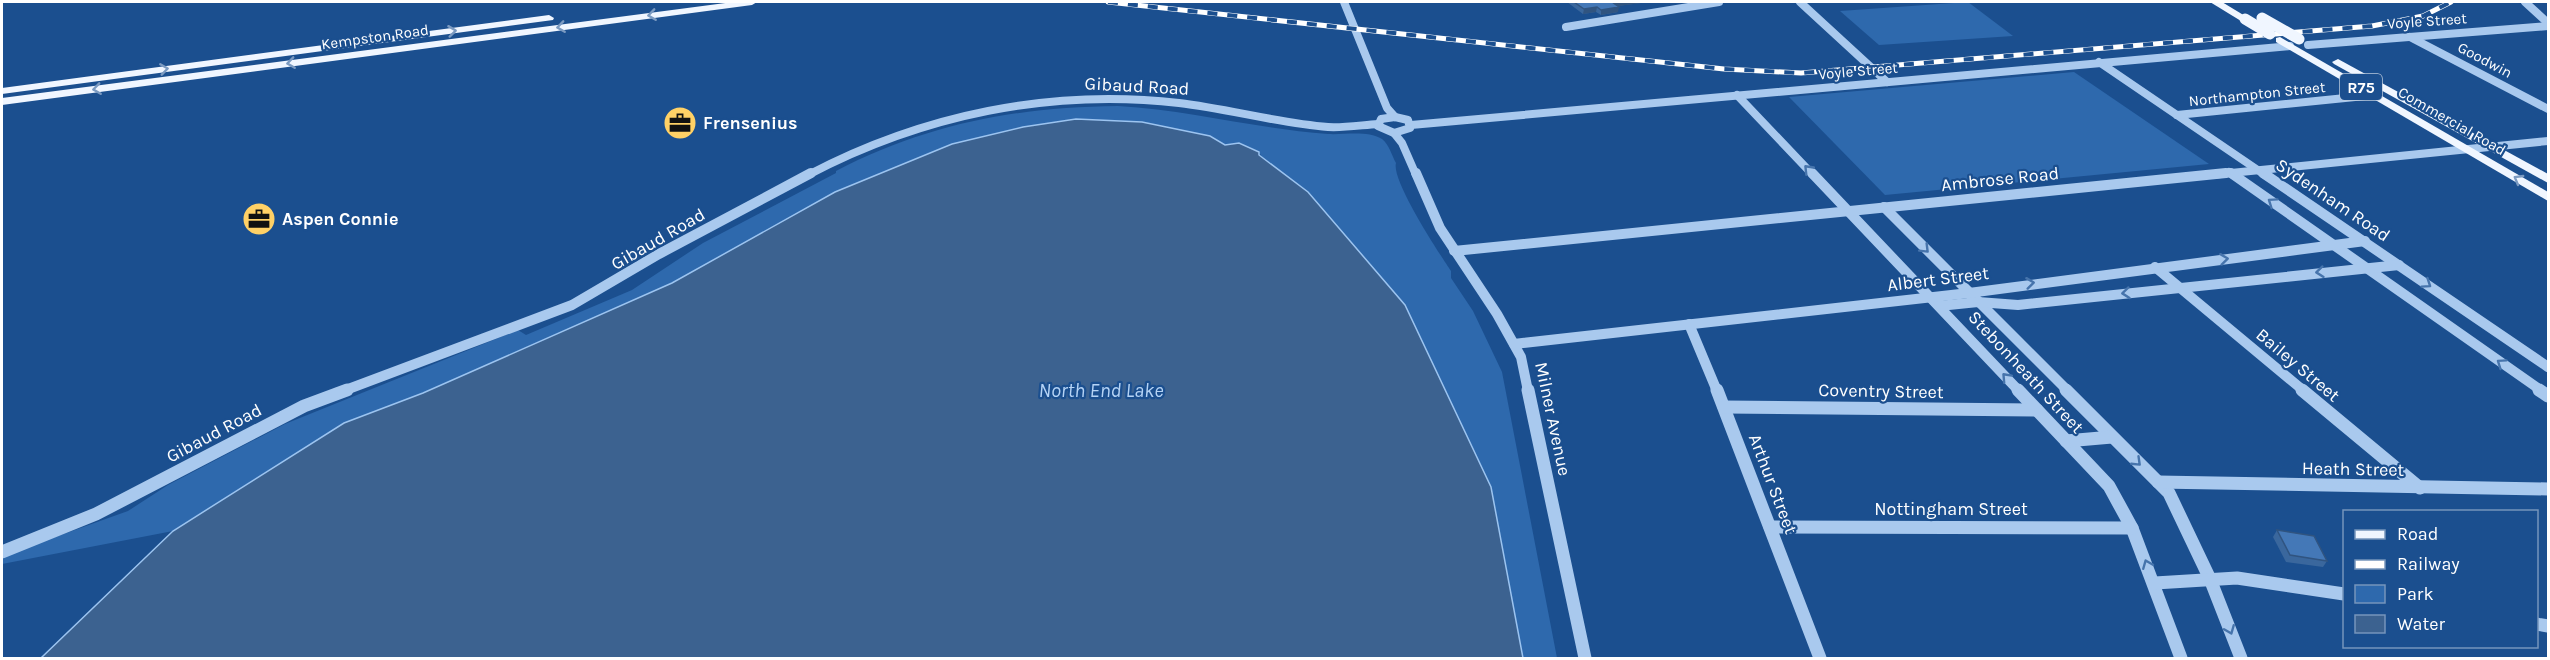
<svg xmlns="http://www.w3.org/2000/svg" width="2550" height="660" viewBox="0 0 2550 660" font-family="Karla,sans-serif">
  <rect width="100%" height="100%" fill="#1b4f8f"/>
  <g fill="#2e69ad">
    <polygon points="1968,2 2013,36 1879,45 1840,11"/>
    <polygon points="2074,72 2209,164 1885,195 1789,97"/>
    <path d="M1118,106C1189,110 1257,129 1328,134C1345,135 1367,130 1382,139C1389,144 1392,156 1396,163C1391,180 1439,253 1451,271V278L1473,311L1502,372L1557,658H1523L1491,487L1258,151L1239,143L1225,145L1210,136L1142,122L1076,119L1023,127L952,144L835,192L672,283L423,393L344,423L173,531L2,564V556L128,511L168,485L285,424L518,330L526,335L632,290L703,243L836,173V171C927,124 1016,107 1118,106Z"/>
  </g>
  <polygon fill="#3c6290" stroke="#9cc4f0" stroke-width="1.5" points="1076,119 1142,122 1210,136 1225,145 1239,143 1259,152 1259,155 1308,192 1405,305 1491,487 1523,658 41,658 173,531 344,423 423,393 672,283 835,192 952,144 1023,127"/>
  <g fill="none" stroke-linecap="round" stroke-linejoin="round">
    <g stroke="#a9c9ee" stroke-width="8">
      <polyline points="1344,2 1387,108 1395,117"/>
      <polyline points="1800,2 1887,82"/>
      <polyline points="2525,2 2548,23"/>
      <polyline points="1566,27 1719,2"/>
      <polyline points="2410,37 2548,109"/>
      <polyline points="2308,45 2548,26"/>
      <polyline points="2099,62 2265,175"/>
      <polyline points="1737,95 1813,175"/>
      <polyline points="2177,115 2375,95"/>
      <polygon points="1395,117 1408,120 1410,128 1394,133 1378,126 1381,119"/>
      <polyline points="1411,125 2290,46"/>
      <polyline points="1394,133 1402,143 1416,175"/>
      <polyline points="2229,172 2233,175"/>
      <path d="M808,175C922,115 1051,88 1179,103C1229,109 1278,123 1328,127C1344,128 1362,125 1378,124"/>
      <polyline points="2211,175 2548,141"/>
    </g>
    <g stroke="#a9c9ee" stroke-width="10">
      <polyline points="1416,173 1440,228 1497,314 1521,357 1528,391"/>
      <polyline points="1812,173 2019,391"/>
      <polyline points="2231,173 2542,391"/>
      <polyline points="2263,173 2548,367"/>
      <polyline points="1884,207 2068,391"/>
      <polyline points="1454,251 2226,173"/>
      <polyline points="2155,267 2304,391"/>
      <polyline points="1939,306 1978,302 2018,305 2399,265"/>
      <polyline points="1689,324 1717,391"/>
      <polyline points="1514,344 1969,293 2365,241"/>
      <polyline points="343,391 572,305 659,254 811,173"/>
    </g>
    <g stroke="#a9c9ee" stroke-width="13">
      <polyline points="1528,390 1585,658"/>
      <polyline points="1717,390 1820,658"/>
      <polyline points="2018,390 2109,486 2132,528 2181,658"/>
      <polyline points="2066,390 2169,493 2210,579 2241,658"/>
      <polyline points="2302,390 2420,488"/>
      <polyline points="2539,390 2548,396"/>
      <polyline points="1724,407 2037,410"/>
      <polyline points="2066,441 2112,437"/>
      <polyline points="2158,482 2548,489"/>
      <polyline points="1770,527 2132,528"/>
      <polyline points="2,552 96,514 304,406 347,390"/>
      <polyline points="2155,583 2237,578 2344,594"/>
      <polyline points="2536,624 2548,626"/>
    </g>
    <g fill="#f0f6ff" fill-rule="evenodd">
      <polygon points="733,2 757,2 752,5 2,105 2,98"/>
      <polygon points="2210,2 2222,2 2250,19 2241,21"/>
      <polygon points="549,15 554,18 553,20 2,94 2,88"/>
      <polygon points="2280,37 2548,192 2548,201 2276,42 2276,38"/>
      <polygon points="2338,59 2548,174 2548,183 2334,64 2332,62"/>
    </g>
    <g stroke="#fff" stroke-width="5">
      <polyline id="rail" points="1108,2 1724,69 1801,73 2372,26 2423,16 2451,2"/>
    </g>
    <use href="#rail" stroke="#1b4f8f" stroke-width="4" stroke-dasharray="10" stroke-linecap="butt"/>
    <g stroke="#f0f6ff" stroke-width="11">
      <polyline points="2262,18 2299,39"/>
      <polyline points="2245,19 2270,34"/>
    </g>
  </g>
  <g fill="#3a679d">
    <polygon points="1567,2 1649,2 1617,6 1618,12 1601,15 1596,12 1583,14"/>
    <polygon points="2277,530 2327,561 2323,567 2286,562 2273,537"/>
  </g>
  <g fill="#305480">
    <polygon points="1612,2 1649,2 1611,7"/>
    <polygon points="1597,7 1596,12 1583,14 1584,9"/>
    <polygon points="1619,7 1618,12 1601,15 1601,10"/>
  </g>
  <g fill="#4478b7" stroke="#305480" stroke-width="1.5">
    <polygon points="1574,2 1618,2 1612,2 1619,7 1601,10 1597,7 1584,9"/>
    <polygon points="2277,530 2314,536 2327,561 2290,555"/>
  </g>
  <defs><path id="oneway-chevron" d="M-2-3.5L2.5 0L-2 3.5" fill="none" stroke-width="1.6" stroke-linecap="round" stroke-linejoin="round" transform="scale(1.5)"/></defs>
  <g stroke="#7b9ac1">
    <use href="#oneway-chevron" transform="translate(652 15) rotate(172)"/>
    <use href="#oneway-chevron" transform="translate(561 27) rotate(172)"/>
    <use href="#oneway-chevron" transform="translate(452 31) rotate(-7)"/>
    <use href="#oneway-chevron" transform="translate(291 63) rotate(172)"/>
    <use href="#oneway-chevron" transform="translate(164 69) rotate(-8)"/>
    <use href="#oneway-chevron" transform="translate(97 89) rotate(172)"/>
    <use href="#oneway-chevron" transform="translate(2518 179) rotate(-150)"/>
  </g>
  <g stroke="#4674ac">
    <use href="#oneway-chevron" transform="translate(1808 169) rotate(-134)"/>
    <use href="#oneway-chevron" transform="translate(2272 202) rotate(-145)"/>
    <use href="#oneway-chevron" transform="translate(1925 249) rotate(45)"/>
    <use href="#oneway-chevron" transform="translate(2224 259) rotate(-7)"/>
    <use href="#oneway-chevron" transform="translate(2320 272) rotate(174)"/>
    <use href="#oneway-chevron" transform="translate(2030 283) rotate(-7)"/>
    <use href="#oneway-chevron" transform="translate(2427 284) rotate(34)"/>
    <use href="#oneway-chevron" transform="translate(2126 293) rotate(174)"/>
    <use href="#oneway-chevron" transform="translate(2501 363) rotate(-145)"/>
    <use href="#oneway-chevron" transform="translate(2006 377) rotate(-133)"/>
    <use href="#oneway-chevron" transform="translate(2137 462) rotate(44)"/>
    <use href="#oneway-chevron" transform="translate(2147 564) rotate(-112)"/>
    <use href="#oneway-chevron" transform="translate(2230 630) rotate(68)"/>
  </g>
  <defs>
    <g id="office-disc" transform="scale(1.725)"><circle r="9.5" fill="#ffd166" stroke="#1b4f8f"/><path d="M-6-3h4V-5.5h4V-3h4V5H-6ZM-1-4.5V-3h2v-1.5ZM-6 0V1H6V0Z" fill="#111"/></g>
  </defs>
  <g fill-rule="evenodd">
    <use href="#office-disc" x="680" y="123"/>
    <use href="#office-disc" x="259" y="219"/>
  </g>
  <g text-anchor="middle" stroke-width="4.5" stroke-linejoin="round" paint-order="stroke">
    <g font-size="15" fill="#fff" stroke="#1b4f8f">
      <text transform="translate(2427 21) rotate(-4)" y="5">Voyle Street</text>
      <text transform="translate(375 37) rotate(-8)" y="5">Kempston Road</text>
      <text transform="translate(2485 60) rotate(28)" y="5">Goodwin</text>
      <text transform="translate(1858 71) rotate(-5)" y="5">Voyle Street</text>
      <text transform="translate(2257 94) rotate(-6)" y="5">Northampton Street</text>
      <text transform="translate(2452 121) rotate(30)" y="5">Commercial Road</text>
    </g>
    <rect fill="#1b4f8f" stroke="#bbcadd" stroke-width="1.5" x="2340" y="74" width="42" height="26" rx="4.5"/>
    <g font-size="16" font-weight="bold" fill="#fff">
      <text x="2361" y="93">R75</text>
    </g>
    <g font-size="18" fill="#fff" stroke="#1b4f8f">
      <text transform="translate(1137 86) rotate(3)" y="6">Gibaud Road</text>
      <text transform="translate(2000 179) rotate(-6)" y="6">Ambrose Road</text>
      <text transform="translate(2333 200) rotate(34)" y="6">Sydenham Road</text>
      <text transform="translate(658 239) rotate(-30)" y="6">Gibaud Road</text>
      <text transform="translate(1938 279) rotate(-7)" y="6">Albert Street</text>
      <text transform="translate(2298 365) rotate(40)" y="6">Bailey Street</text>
      <text transform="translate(2026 372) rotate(47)" y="6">Stebonheath Street</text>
      <text transform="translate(1881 391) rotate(1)" y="6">Coventry Street</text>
      <text transform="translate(1553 419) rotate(78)" y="6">Milner Avenue</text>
      <text transform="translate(214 433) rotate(-28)" y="6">Gibaud Road</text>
      <text transform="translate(2353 469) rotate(1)" y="6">Heath Street</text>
      <text transform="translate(1773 484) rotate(69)" y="6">Arthur Street</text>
      <text x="1951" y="515">Nottingham Street</text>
    </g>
    <g font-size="18" font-weight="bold" fill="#fff" stroke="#1b4f8f" text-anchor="start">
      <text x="703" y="129">Frensenius</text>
      <text x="282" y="225">Aspen Connie</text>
    </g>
    <g font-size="20" font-style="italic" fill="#b5d3f5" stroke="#1b4f8f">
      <text x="1101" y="397">North End Lake</text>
    </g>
  </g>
  <rect width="2550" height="660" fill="none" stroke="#ffffff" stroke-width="6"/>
  <rect x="2343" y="510" width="195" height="138" fill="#1b4f8f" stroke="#7695bc" stroke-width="1.5"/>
  <rect x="2355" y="530" width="30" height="9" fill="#f0f6ff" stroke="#7695bc" stroke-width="1.5"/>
  <text x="2397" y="540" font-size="18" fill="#ffffff">Road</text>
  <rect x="2355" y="560" width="30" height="9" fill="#ffffff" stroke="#7695bc" stroke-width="1.5"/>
  <text x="2397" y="570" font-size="18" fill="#ffffff">Railway</text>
  <rect x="2355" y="585" width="30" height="18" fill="#2e69ad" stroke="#7695bc" stroke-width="1.5"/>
  <text x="2397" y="600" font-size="18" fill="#ffffff">Park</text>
  <rect x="2355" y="615" width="30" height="18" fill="#3c6290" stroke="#7695bc" stroke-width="1.5"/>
  <text x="2397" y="630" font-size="18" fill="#ffffff">Water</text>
</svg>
